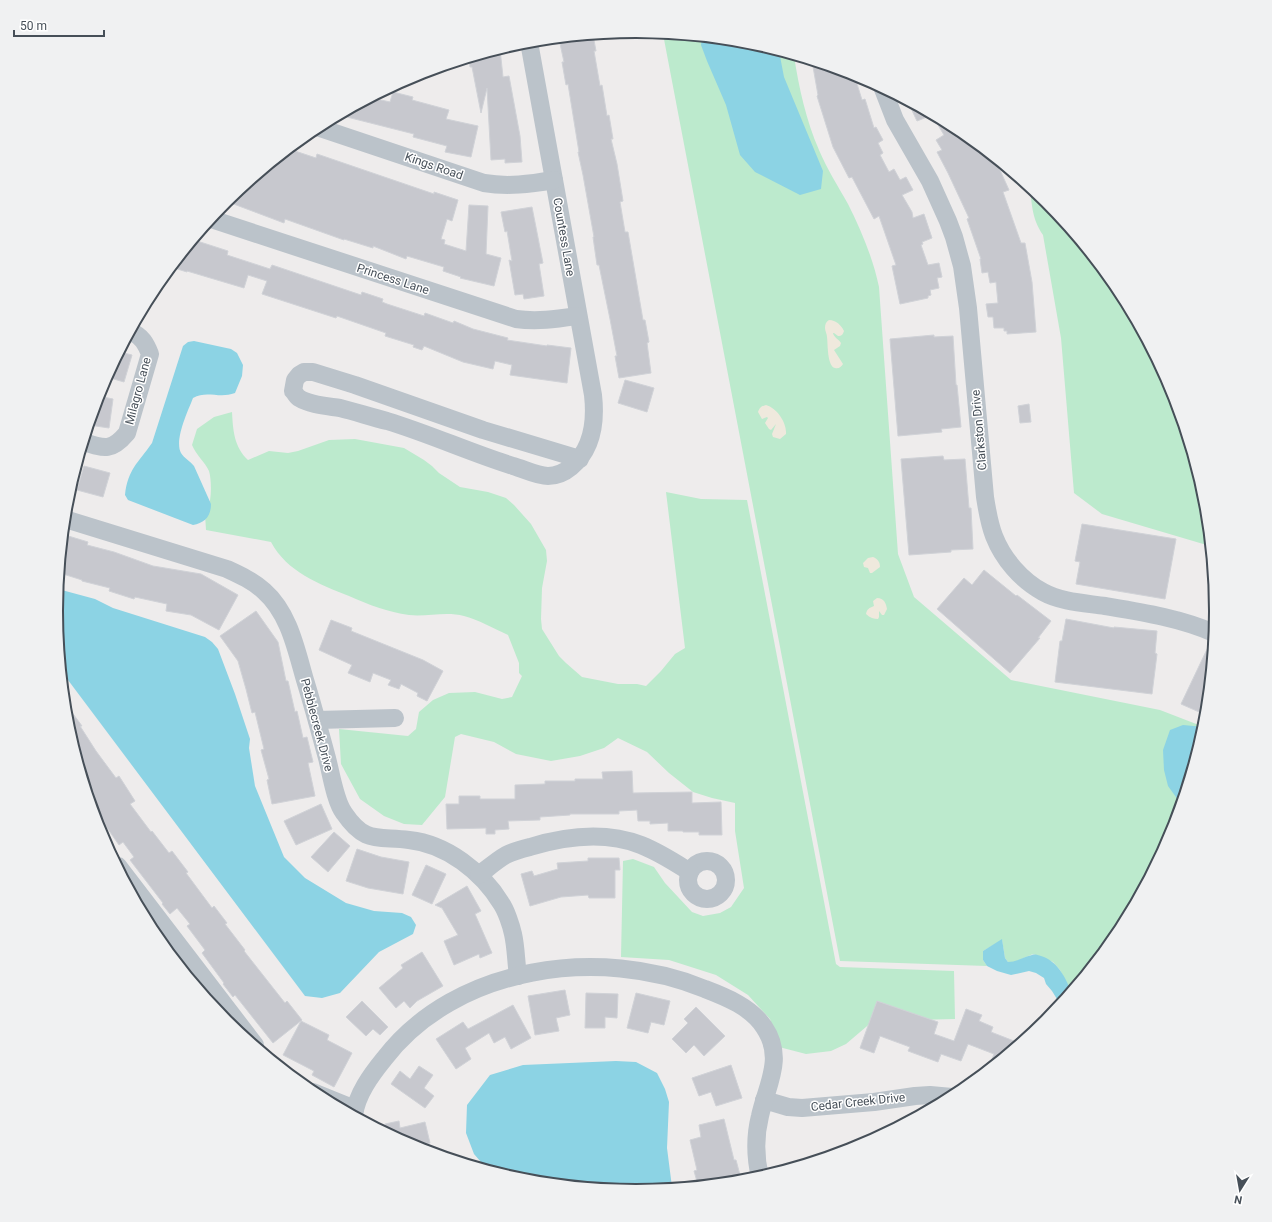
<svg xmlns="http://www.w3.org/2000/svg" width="1272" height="1222" viewBox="0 0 1272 1222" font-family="Roboto,sans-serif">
  <rect width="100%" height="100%" fill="#eeecec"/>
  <g fill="#bceacd">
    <path d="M663,34L749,42L794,56C799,88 806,120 819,150C827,169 838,186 848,204C861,230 873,258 879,287L898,554L914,597L1011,680L1160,710L1204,727L1172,833L1118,933L1071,991L1060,970L1053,962L1033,954L1015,962H1008L1005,958L1002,940L983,951V960L987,966L840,961Z"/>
    <path d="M1029,186L1046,201L1118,289L1172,389L1205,498L1210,546L1102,514L1074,493L1061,338L1043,235C1031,217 1033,206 1029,186Z"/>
    <path d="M232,412C233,430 234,447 248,460L269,451L288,453L298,451L329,440L355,439L404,448L424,460L432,466L439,473L460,487L488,492L506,498L514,505L531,524L546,550L547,561L542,588L541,619L542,629L559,656L566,663L582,677L618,684H637L646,686L661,671L675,654L685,648L666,492L701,499L747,500L836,964L840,967L954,971L955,1019L873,1021L846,1044L831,1051L806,1054L779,1047L770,1019L748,995L716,975L669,960L621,957L623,861L633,859L654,867L665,883L692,912L703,916L720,913L731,907L744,888L735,831V803L712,798L693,792L669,773L647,752L618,738L604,748L580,756L551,761L516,754L494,742L461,734L455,737L445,797L422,825L404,824L384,816L360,799L341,764L339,729L408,736L416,729L419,712L433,700L449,693L475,692L502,699L512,697L522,676L519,673V663L508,635C495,629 477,619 464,616C446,611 427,617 409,615C388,612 369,605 349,596C319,584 287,572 271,542L206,530L205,514C212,506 212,481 209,471C205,462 196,455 192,445L197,429L214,417Z"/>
  </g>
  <g fill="#efe9dd">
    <path d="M829,320C836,320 841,325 844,331C843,334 842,336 838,336L834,333H833C834,338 839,339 841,343L840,346L834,350L843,364C841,367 839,369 835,368C827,366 828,344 827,337C827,334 825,331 825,328C825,324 826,322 829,320Z"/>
    <path d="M766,405C777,408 787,423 786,434L780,439L773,437L772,434L776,424L771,430L769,429L765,423L768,418L767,417L762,419L758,412C760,407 762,406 766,405Z"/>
    <path d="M873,557C878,559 880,562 880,567L872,573H870L868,568L864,567L863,563L868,558Z"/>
    <path d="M877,598C884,598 886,603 887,609L884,615H882L879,611V617L878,619C874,619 870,618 866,614C867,609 869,608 874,606L873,601Z"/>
  </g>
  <g fill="#8cd3e4">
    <polygon points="702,38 749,42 779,51 784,77 823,171 821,189 800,195 755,172 740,155 726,105 707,61 701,45"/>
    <path d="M194,341L231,349L237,353L243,365L242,376L235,393C219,399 207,390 193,398C188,411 174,440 181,453C184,458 190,461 194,466L211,504C211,517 204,523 193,525L128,500L125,495C128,469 138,463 152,443L183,346L188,342Z"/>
    <polygon points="58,589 95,599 113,608 205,637 212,642 218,649 235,694 250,739 249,748 255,786 284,857 305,878 346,903 374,911 402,913 411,917 416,925 413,934 379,952 340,993 322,998 305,996 62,672 56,611"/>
    <polygon points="1183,725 1204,727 1181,804 1168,786 1164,770 1163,750 1170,730"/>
    <path d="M1002,939L1005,958L1008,962C1017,962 1023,957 1032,955C1034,954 1038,955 1041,956C1057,961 1065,976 1071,991L1060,1004L1052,991L1046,984L1044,978L1036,973L1029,971L1011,975L997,971L987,966L983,960V951Z"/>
    <polygon points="616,1061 636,1062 657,1073 665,1089 669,1102 667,1148 672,1187 636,1191 523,1180 487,1169 474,1154 466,1133 467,1105 490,1075 523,1065"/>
  </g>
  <g fill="#c7c8ce" stroke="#d0d2d7">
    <polygon points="593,35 596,51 594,51 600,86 602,85 607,116 609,115 613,139 611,139 617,164 623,201 620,202 625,232 628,232 643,320 645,320 649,342 647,343 651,373 619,378 615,356 617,356 610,319 599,265 597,265 593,237 594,237 583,175 578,152 579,152 568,84 566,85 562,62 564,62 559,39"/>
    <polygon points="500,49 503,77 509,76 520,136 522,162 505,163 505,159 491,160 487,88 481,113 472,67 470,67 469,58"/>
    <polygon points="812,61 854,74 862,100 865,99 874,128 876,127 883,140 878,143 883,153 880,155 889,172 894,169 900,180 906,177 913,190 902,195 912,212 913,218 924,214 932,238 922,242 923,244 921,245 928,265 939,263 942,277 937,278 939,288 930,290 931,295 928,296 928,298 900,304 892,266 896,265 879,216 874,219 852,177 849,178 833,147 817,96 818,95"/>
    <polygon points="393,92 413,97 412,100 449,110 446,119 478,126 471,157 445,152 447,146 413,137 414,134 339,115 372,98 390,102"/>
    <polygon points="908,102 927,112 932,115 917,121"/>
    <polygon points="932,115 958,129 995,159 1009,190 1003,192 1021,243 1025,243 1032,282 1036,332 1007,334 1007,331 1004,331 1004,328 994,328 993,317 988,317 986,304 998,303 996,282 990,283 988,272 982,273 980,259 981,259 967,219 969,218 948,173 937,152 942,150 936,140 944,135"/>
    <polygon points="289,149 316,158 317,154 434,194 434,192 458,200 452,221 447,219 441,239 445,240 444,244 466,251 469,205 488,206 486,254 501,258 494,286 460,278 461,277 443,271 444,267 407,256 406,259 373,246 373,248 344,239 344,240 285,219 284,223 231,203 234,194"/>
    <polygon points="532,207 543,263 539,264 544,296 524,299 523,294 515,295 509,260 512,261 507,231 505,232 501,212"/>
    <polygon points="194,240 228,251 227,255 270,269 272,265 361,295 362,292 383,299 382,302 387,304 424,316 425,313 453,323 454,321 473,329 508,338 507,340 547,346 547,345 571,348 567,383 510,375 512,365 495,361 493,369 463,362 424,346 422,350 413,347 414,345 385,336 386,333 337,316 336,318 262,294 267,281 248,275 244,288 187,271 187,272 171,267"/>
    <polygon points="934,335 934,337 953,336 956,385 957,385 961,427 941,429 942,432 898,436 890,339"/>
    <polygon points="120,352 132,355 124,382 107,377"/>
    <polygon points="625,380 654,388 647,412 618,403"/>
    <polygon points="98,396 113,399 109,428 89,425"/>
    <polygon points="1029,404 1031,422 1020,423 1018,406"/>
    <polygon points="943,456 944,460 965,459 969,508 971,508 973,549 951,550 951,552 909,555 901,459"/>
    <polygon points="84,466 110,473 103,497 77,490"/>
    <polygon points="1082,524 1176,539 1165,599 1076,584 1080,562 1075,561"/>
    <polygon points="65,535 88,542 87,545 114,552 153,566 201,574 238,595 219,630 191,615 166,611 167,604 135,597 134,599 109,591 110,588 82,581 82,580 60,573 63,540"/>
    <polygon points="984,570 1016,596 1017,595 1051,621 1038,638 1040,638 1010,673 937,609 964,578 972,585"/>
    <polygon points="256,611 278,642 286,681 288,681 295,712 297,711 303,738 307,737 313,762 308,763 315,796 272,804 267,780 269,779 261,750 264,749 255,712 252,713 246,689 238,661 220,636"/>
    <polygon points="1066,619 1114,628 1114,627 1157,631 1155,653 1157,654 1152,694 1055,682 1060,641 1062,641"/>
    <polygon points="331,620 352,628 351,631 423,660 443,671 427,701 417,696 418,693 401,684 399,689 388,685 391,680 373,673 370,682 348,673 352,665 319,650"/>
    <polygon points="1210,643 1213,643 1206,715 1181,704"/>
    <polygon points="65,703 82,726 80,726 96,751 116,778 119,776 135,801 130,804 151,832 152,831 169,853 172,851 188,872 186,873 212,908 214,906 227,923 225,924 245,950 244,951 285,1003 287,1001 302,1020 273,1043 235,995 233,997 223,984 224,983 202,953 205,950 187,926 190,924 177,908 170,914 162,904 163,903 130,860 134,857 123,842 119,845 103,822 98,825 67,724"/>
    <polygon points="632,771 633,793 692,792 692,803 721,802 722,835 699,835 699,832 683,832 683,831 668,831 668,823 650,824 650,821 638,821 637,810 619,811 619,814 570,814 570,815 540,817 540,820 508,821 509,829 495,830 495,834 486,834 486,828 447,829 446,804 459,804 459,796 480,796 480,799 515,799 515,785 545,784 545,781 575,781 575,779 603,779 602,772"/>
    <polygon points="321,804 332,829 296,845 284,821"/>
    <polygon points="334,832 350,846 328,872 311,857"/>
    <polygon points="357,849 381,857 409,862 403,894 368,888 346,881"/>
    <polygon points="588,858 619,858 620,870 615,870 615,898 589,898 588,895 561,897 530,906 521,874 532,871 534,876 558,869 557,863 588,861"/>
    <polygon points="426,865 446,874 432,904 412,895"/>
    <polygon points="467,886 481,911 475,914 492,953 480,958 479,954 454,965 444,941 458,935 442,908 435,905"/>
    <polygon points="422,952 443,986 417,1001 410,1008 404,1001 396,1008 379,988 403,968 401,965"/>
    <polygon points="565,990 570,1015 556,1018 559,1031 535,1035 528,996"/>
    <polygon points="586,993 618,994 617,1018 605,1017 605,1028 585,1028"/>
    <polygon points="636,993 670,1001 664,1025 651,1022 648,1033 627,1028"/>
    <polygon points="362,1001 388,1027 380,1035 373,1029 366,1036 346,1017"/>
    <polygon points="877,1001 938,1022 934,1034 954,1041 966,1009 982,1015 979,1021 993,1027 991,1032 1019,1043 988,1069 994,1054 968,1044 961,1061 941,1054 938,1062 908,1051 910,1047 880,1036 874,1053 860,1048"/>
    <polygon points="513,1005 531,1038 511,1049 505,1037 494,1043 489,1033 465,1048 471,1059 456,1069 436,1039 463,1022 468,1029"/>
    <polygon points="696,1007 725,1036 704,1056 694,1045 686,1053 672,1039 688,1023 684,1019"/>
    <polygon points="301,1021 329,1035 327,1040 352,1053 334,1087 312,1075 314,1071 283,1055"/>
    <polygon points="731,1065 742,1098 716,1106 711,1092 699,1096 692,1078"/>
    <polygon points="419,1066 433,1075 424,1088 434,1096 425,1108 391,1084 400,1071 410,1079"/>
    <polygon points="724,1119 734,1160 736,1160 740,1175 728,1178 729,1182 698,1185 694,1171 697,1170 690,1140 701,1137 699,1125"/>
    <polygon points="399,1121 400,1128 425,1122 430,1143 414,1147 384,1131 386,1131 385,1124"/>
  </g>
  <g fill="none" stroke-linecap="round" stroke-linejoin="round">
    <g stroke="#bbc3ca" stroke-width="18">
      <path d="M529,42L593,395C596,422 593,449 571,467C565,472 556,476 548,476C537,476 524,469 513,466C471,453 430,434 387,421C371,417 356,412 340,408C327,406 310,405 299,398C297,397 295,393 293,391L295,380L299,375L304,372H313L355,385L483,430L580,459"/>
      <path d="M883,89L895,120L930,181L948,221L954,237L962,266L968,308L985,497C987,510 989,523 994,536C1003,559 1021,580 1043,592C1061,602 1085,603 1105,606C1141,612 1180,618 1214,633"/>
      <path d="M317,127L484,183C508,187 530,184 554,180"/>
      <path d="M211,219L516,319C537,322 557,319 578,316"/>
      <path d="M84,442C105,449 112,451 127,433L150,354C146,344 142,336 131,332"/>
      <path d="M65,519L227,569C240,575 253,581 264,591C289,613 296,649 305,680C313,706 320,732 327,758C331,773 335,801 344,813C365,844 377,836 409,840C447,844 482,872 501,903C506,910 511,925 513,934C516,947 516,962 518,976"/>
      <polyline points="317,720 395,718"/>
      <circle cx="707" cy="880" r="19"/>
      <polyline points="118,866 255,1045"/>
      <path d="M479,875C488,868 497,860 506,855C514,851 522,849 530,847C566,836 605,831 641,845C659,852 674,862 690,872"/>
      <polyline points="313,1092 355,1109"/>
      <polyline points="764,1100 788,1107 802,1108 874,1102 915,1096 930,1095 952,1097"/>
      <path d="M354,1115C357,1094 371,1075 384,1059C456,965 600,946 705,989C726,997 751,1007 764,1027C785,1058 767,1084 760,1116C755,1136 755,1156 760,1177"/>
    </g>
  </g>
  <g text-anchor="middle" stroke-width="3" stroke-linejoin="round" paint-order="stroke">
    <g font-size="12" fill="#464f58" stroke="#fff">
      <text transform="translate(434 166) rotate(19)" y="4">Kings Road</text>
      <text transform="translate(564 237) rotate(80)" y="4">Countess Lane</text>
      <text transform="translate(393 279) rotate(18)" y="4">Princess Lane</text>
      <text transform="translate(138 391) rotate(-75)" y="4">Milagro Lane</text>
      <text transform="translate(979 430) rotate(-95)" y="4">Clarkston Drive</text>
      <text transform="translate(317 725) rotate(75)" y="4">Pebblecreek Drive</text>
      <text transform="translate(858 1102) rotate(-6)" y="4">Cedar Creek Drive</text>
    </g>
  </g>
  <path d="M0 0H1272V1222H0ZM63 611a573 573 0 1 1 1146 0a573 573 0 1 1-1146 0Z" fill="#f0f1f2" fill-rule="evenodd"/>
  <path fill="none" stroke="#464f58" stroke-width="2" d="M63 611a573 573 0 1 1 1146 0a573 573 0 1 1-1146 0Z"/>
  <g transform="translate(1240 1190) rotate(191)" stroke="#ffffff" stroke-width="3" paint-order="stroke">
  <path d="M0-3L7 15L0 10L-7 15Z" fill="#464f58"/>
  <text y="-6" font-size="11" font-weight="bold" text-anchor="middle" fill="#464f58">N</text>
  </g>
  <path d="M14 30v6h90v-6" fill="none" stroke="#464f58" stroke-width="2"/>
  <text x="20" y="30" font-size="12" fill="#464f58" stroke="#ffffff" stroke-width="3" paint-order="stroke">50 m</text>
</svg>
